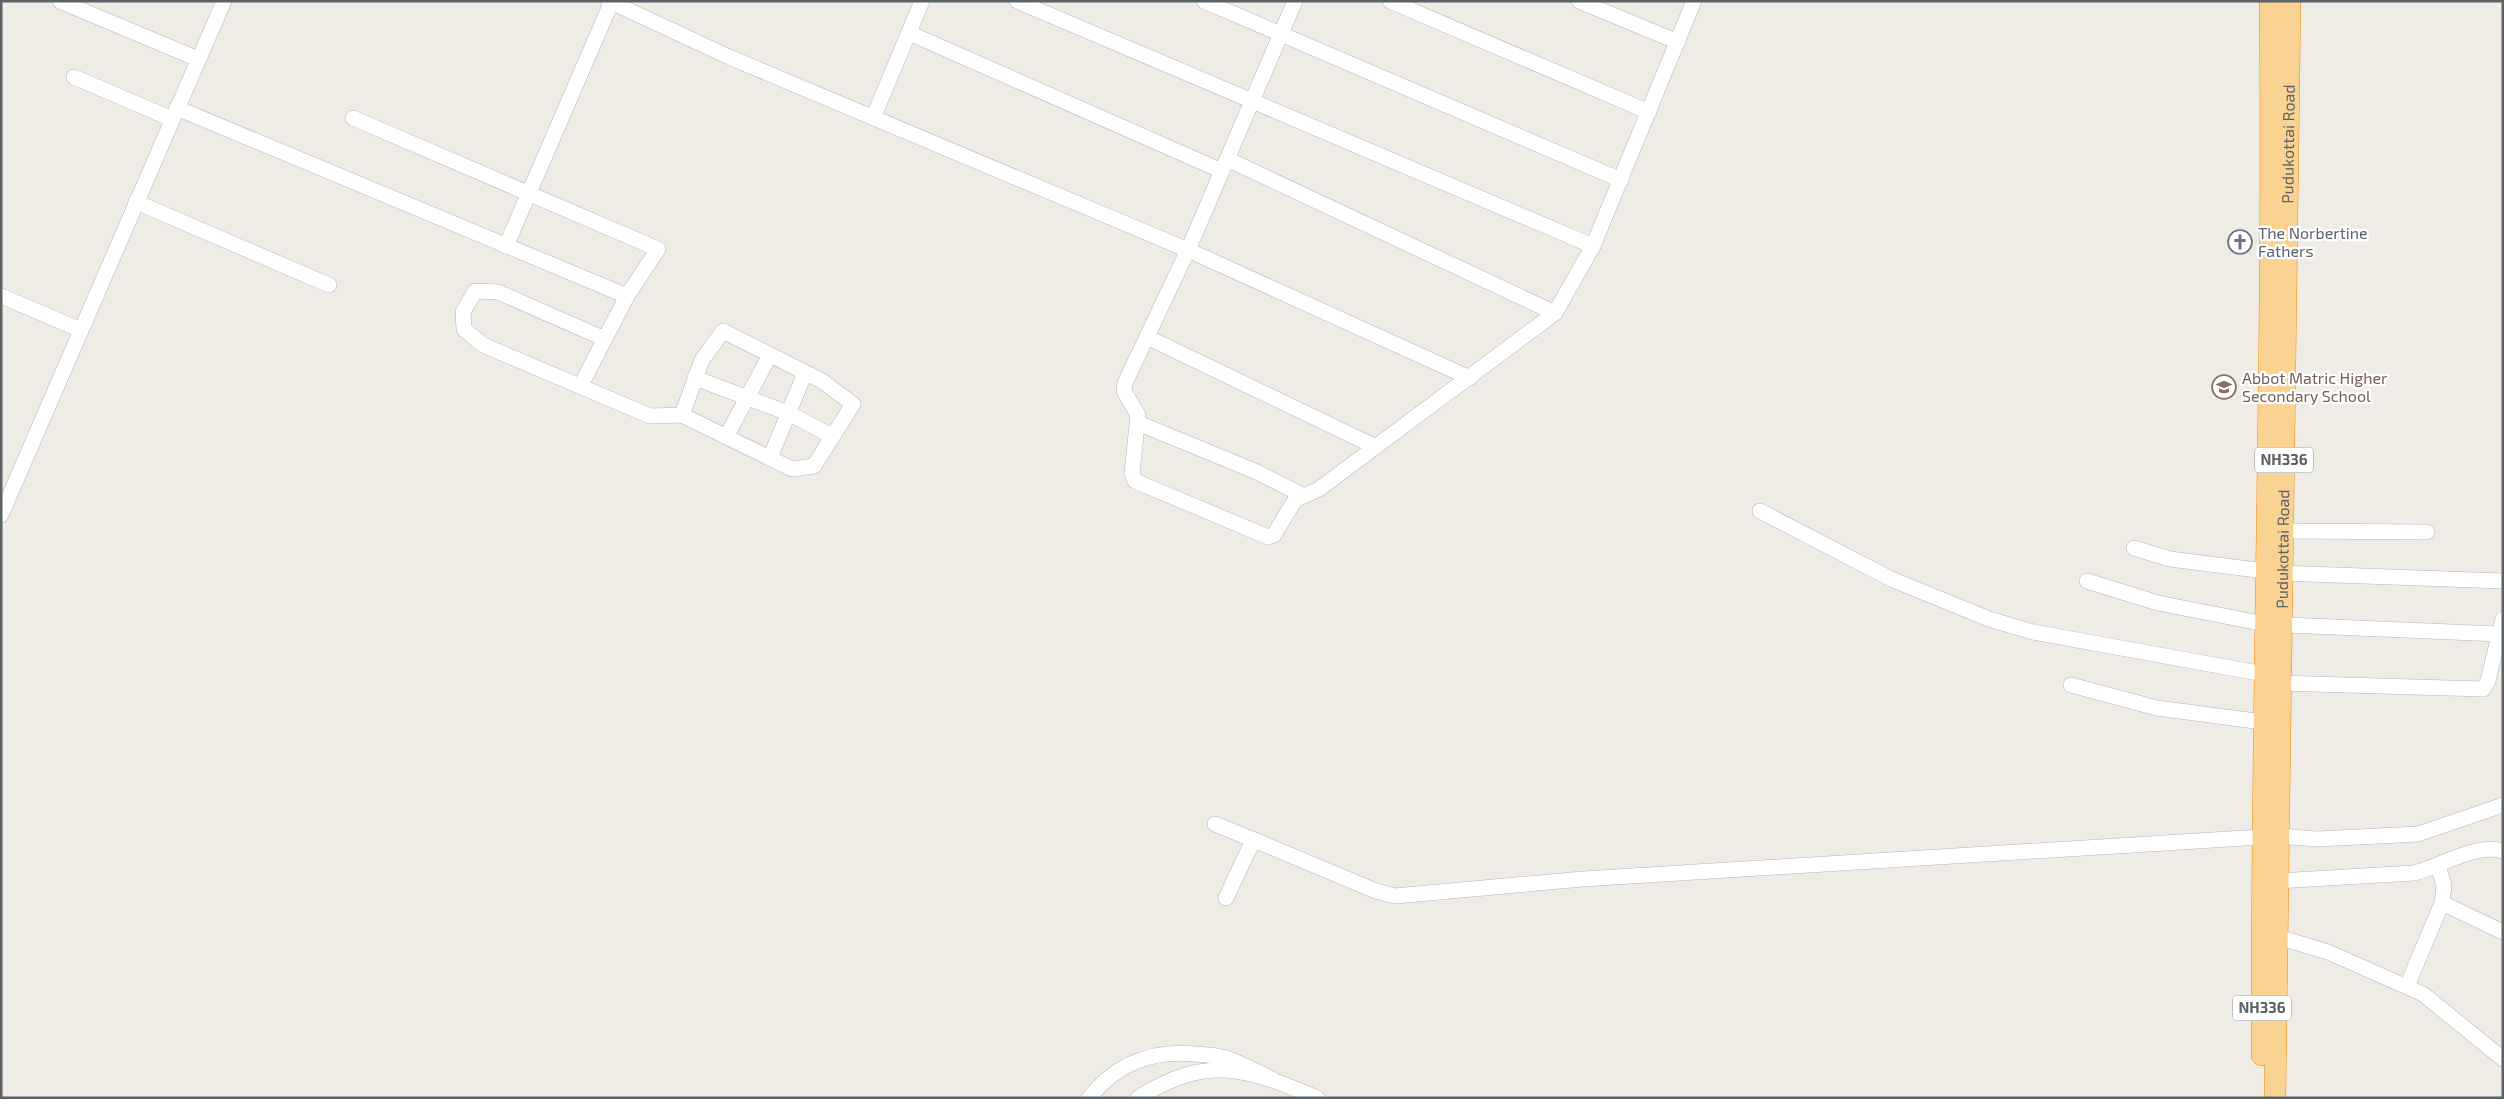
<svg xmlns="http://www.w3.org/2000/svg" width="2504" height="1099" viewBox="0 0 2504 1099" font-family="'Exo 2',sans-serif">
  <rect width="100%" height="100%" fill="#efece6"/>
  <g fill="none" stroke-linecap="round" stroke-linejoin="round">
    <g stroke="#b1b4b8" stroke-width="16">
      <g id="minor">
        <polyline points="60,1 198,59"/>
        <polyline points="609,1 729,57 1188,250 1295,1"/>
        <polyline points="1017,1 1593,246"/>
        <polyline points="1204,1 1621,180"/>
        <polyline points="1390,1 1649,112"/>
        <polyline points="1579,1 1678,42"/>
        <polyline points="909,33 1222,171"/>
        <polyline points="74,77 172,119"/>
        <polyline points="177,108 627,296"/>
        <polyline points="353,118 658,249 627,296 581,385"/>
        <polyline points="873,118 922,1"/>
        <polyline points="1227,159 1555,313"/>
        <polyline points="136,202 329,285"/>
        <polyline points="506,246 612,1"/>
        <polyline points="1,296 81,330"/>
        <polyline points="1149,338 1376,447"/>
        <polyline points="605,339 498,292 475,291 463,312 464,329 483,345 650,416 682,415 792,469 814,466 853,404 822,381 723,331 702,360 682,415"/>
        <polyline points="695,378 788,413 832,436"/>
        <polyline points="1470,378 1188,250 1125,383 1124,391 1138,415 1132,473 1135,481 1268,537 1274,535 1295,500 1319,489 1555,313 1593,246 1694,1"/>
        <polyline points="1138,423 1257,472 1302,495"/>
        <polyline points="726,437 770,355"/>
        <polyline points="770,458 805,373"/>
        <polyline points="1760,511 1891,579 1989,619 2033,632 2264,674"/>
        <polyline points="1,515 224,1"/>
        <polyline points="2282,531 2427,532"/>
        <polyline points="2134,548 2170,559 2265,571"/>
        <polyline points="2282,573 2503,581"/>
        <polyline points="2087,581 2158,603 2265,624 2499,634"/>
        <polyline points="2281,683 2483,689 2488,681 2503,619"/>
        <polyline points="2071,685 2157,708 2263,722"/>
        <polyline points="1215,824 1259,842"/>
        <polyline points="2278,836 2317,839 2418,834 2503,805"/>
        <path d="M2278,881L2414,873C2442,866 2475,843 2503,851"/>
        <polyline points="1226,898 1248,851 1252,844 1259,842 1376,891 1395,896 1583,879 2261,837"/>
        <polyline points="2442,903 2503,932"/>
        <polyline points="2278,937 2328,952 2423,994 2503,1059"/>
        <polyline points="2407,986 2442,903 2444,885 2438,866"/>
        <path d="M1089,1098C1117,1063 1152,1050 1195,1054C1206,1055 1219,1055 1229,1059C1244,1065 1258,1072 1272,1079"/>
        <path d="M1138,1098C1207,1054 1247,1068 1317,1098"/>
      </g>
    </g>
    <g stroke="#f08a06" stroke-width="22">
      <g id="highway">
        <path d="M2262,1055C2261,704 2274,352 2270,1"/>
        <path id="s1" d="M2275,1098L2290,1"/>
      </g>
    </g>
    <use href="#minor" stroke="#fff" stroke-width="15"/>
    <use href="#highway" stroke="#fad392" stroke-width="21"/>
  </g>
  <defs>
    <g id="church-ring" transform="scale(1.25)"><circle r="9.5" fill="#fff" stroke="#6b7280" stroke-width="1.5"/><path d="M-1.2-6h2.4v3.5h3.3v2.4h-3.3V6h-2.4V-.1h-3.3v-2.4h3.3Z" fill="#6b7280"/></g>
    <g id="school-ring" transform="scale(1.25)"><circle r="9.5" fill="#fff" stroke="#8d6e63" stroke-width="1.5"/><path d="M0-5L7-2L0 1L-7-2ZM-4 1L0 2.5L4 1V4Q0 6-4 4Z" fill="#8d6e63"/></g>
  </defs>
  <g fill-rule="evenodd">
    <use href="#church-ring" x="2240" y="242"/>
    <use href="#school-ring" x="2224" y="387"/>
  </g>
  <g text-anchor="middle" stroke-width="4.5" stroke-linejoin="round" paint-order="stroke">
    <g fill="#fff" stroke="#8e9194" stroke-width="1">
      <rect x="2255" y="447.5" width="58" height="25" rx="4"/>
      <rect x="2233" y="995.5" width="58" height="25" rx="4"/>
    </g>
    <g font-size="15" font-weight="bold" fill="#5d6266">
      <text x="2284" y="465">NH336</text>
      <text x="2262" y="1013">NH336</text>
    </g>
    <g font-size="16" fill="#5d6266" stroke="#fff">
      <text dy="6" stroke="none"><textPath href="#s1" startOffset="954">Pudukottai Road</textPath></text>
      <text dy="6" stroke="none"><textPath href="#s1" startOffset="549">Pudukottai Road</textPath></text>
    </g>
    <g font-size="16" fill="#5b616d" stroke="#fff" text-anchor="start">
      <text x="2258" y="239">The Norbertine<tspan x="2258" dy="18">Fathers</tspan></text>
    </g>
    <g font-size="16" fill="#785e54" stroke="#fff" text-anchor="start">
      <text x="2242" y="384">Abbot Matric Higher<tspan x="2242" dy="18">Secondary School</tspan></text>
    </g>
  </g>
  <rect width="2504" height="1099" fill="none" stroke="#5d6266" stroke-width="5"/>
</svg>
